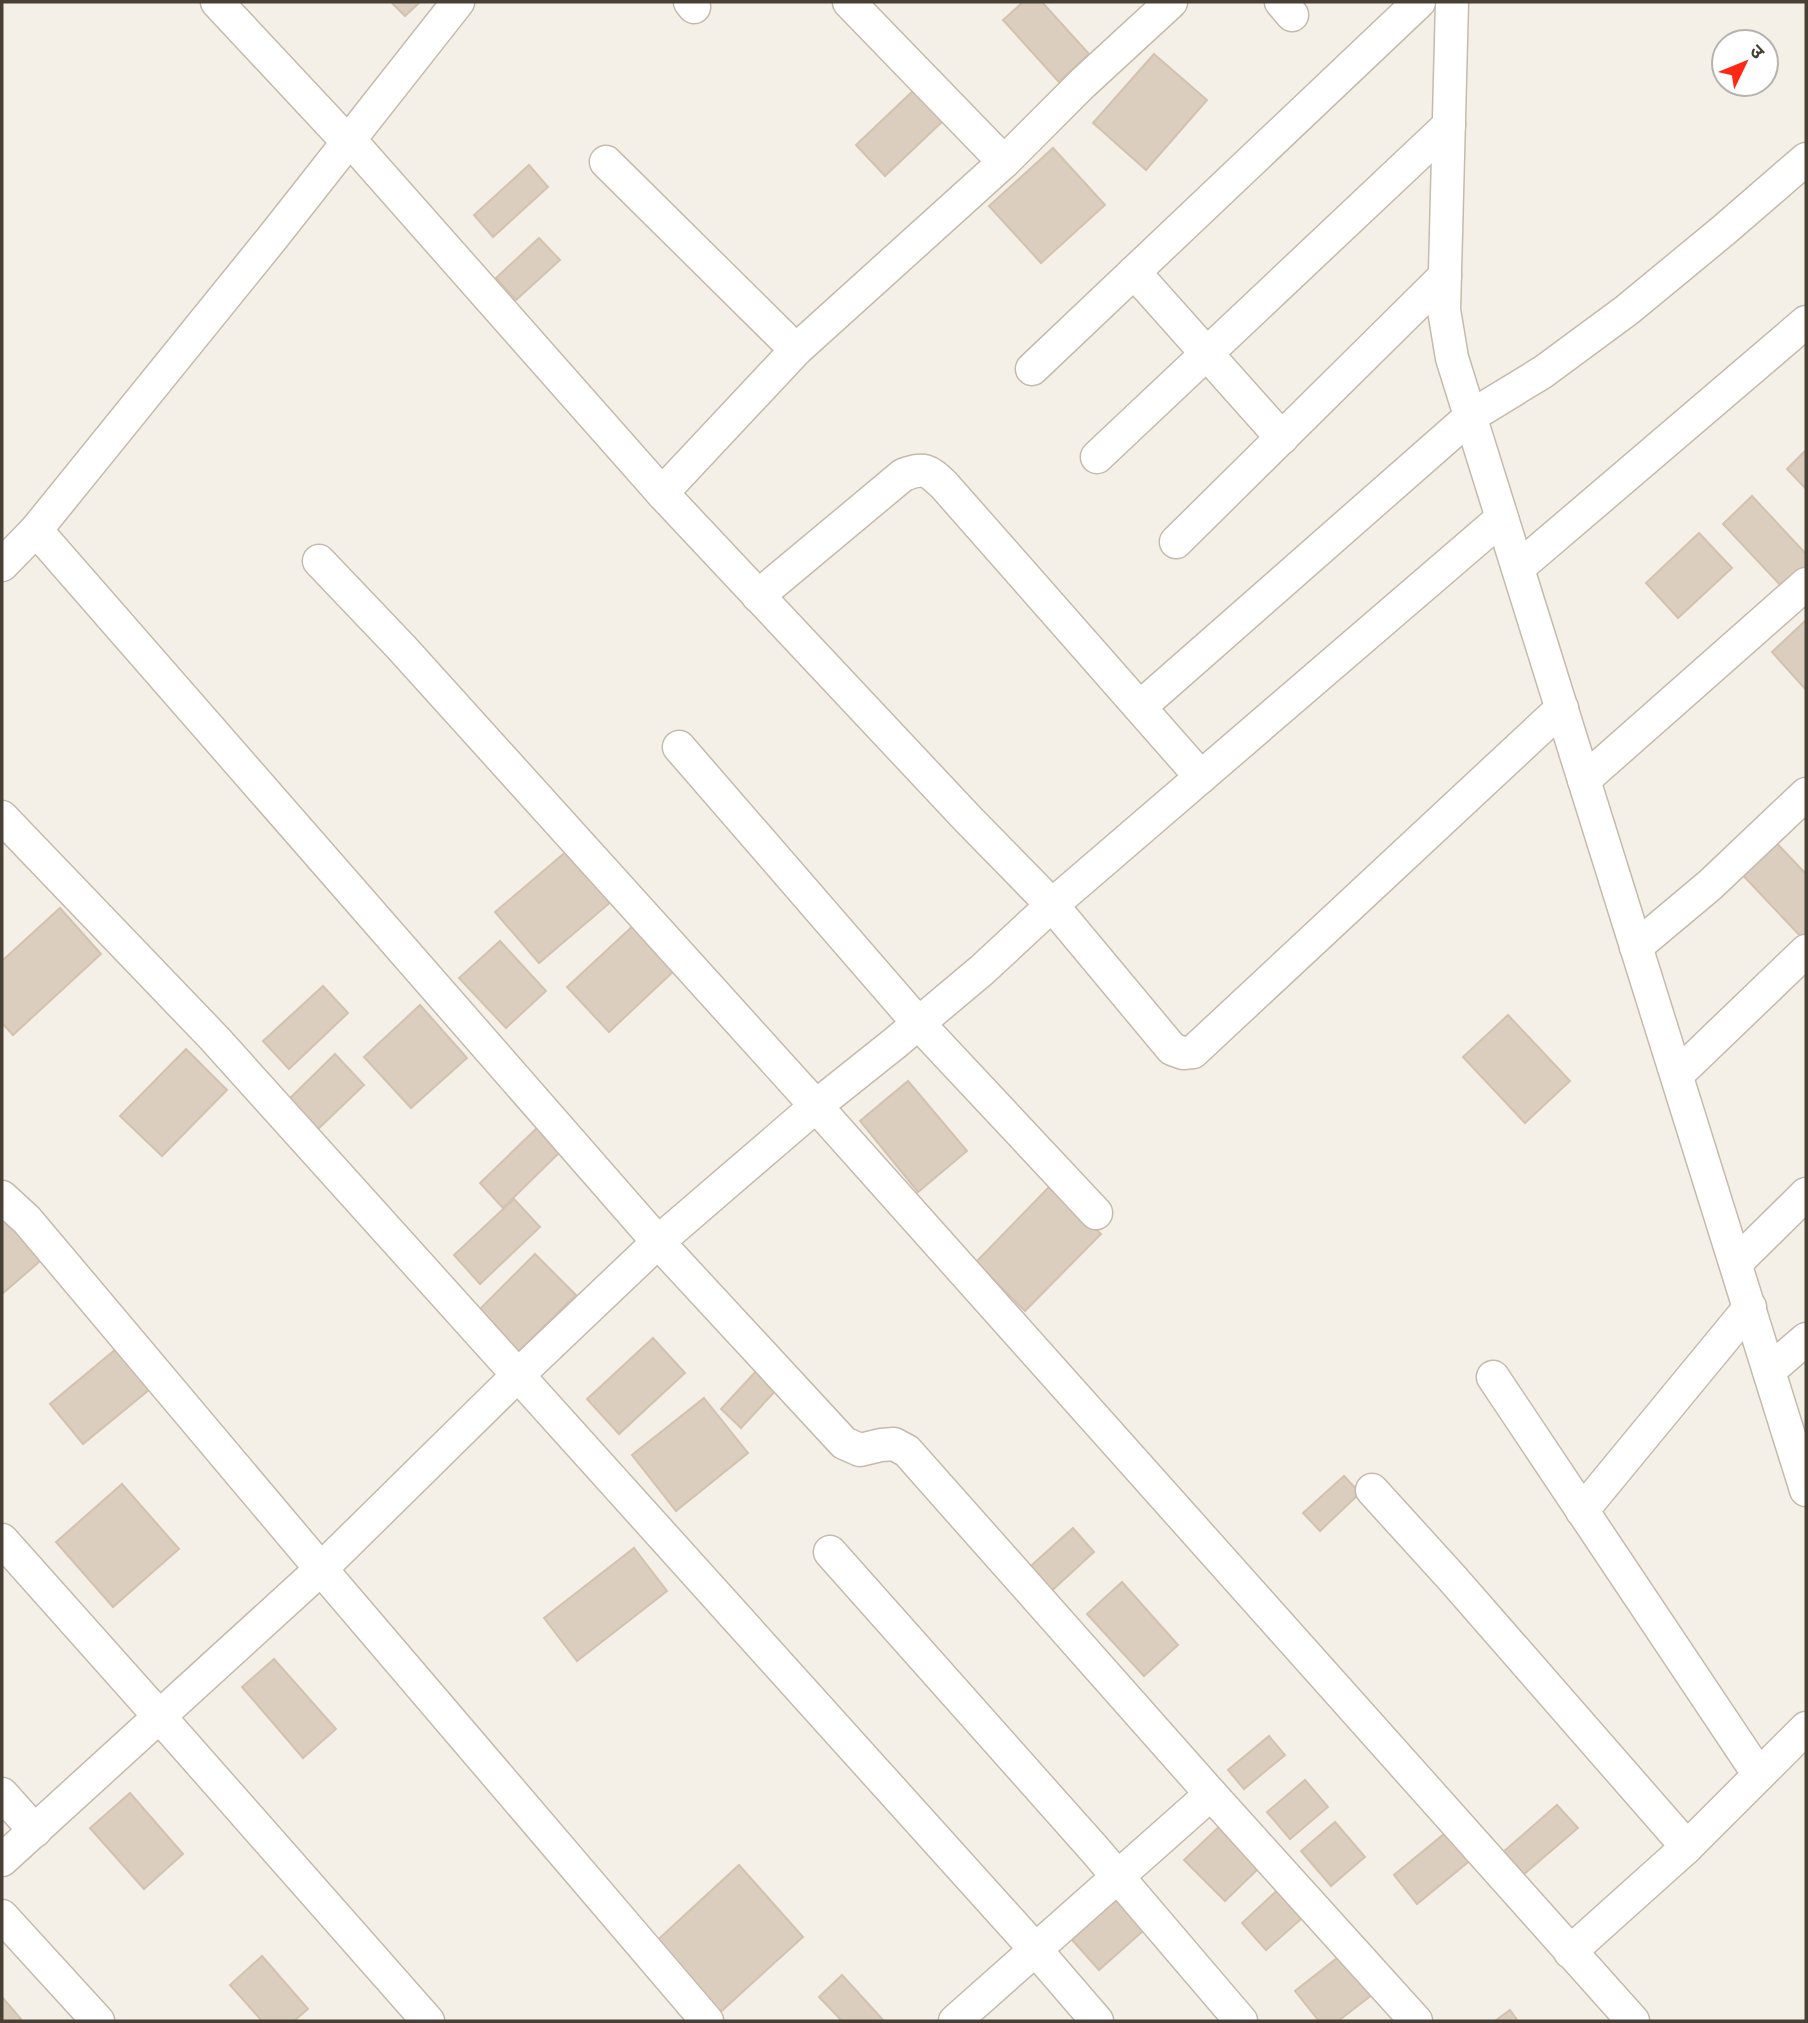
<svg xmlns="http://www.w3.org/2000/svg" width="1808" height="2023" viewBox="0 0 1808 2023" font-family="Lato,'Noto Sans Devanagari',sans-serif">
  <rect width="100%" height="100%" fill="#f5f0e7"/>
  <g fill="#dbcebe" stroke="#d3c2ae" stroke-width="2">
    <polygon points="391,2 420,2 405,16"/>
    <polygon points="1023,2 1042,2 1089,54 1059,82 1003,20"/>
    <polygon points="1154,54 1207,100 1146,170 1093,123"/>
    <polygon points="915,89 944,120 885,176 856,145"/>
    <polygon points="1053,148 1105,205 1041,263 989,206"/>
    <polygon points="529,165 548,187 493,237 474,215"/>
    <polygon points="539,238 560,260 516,300 496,278"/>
    <polygon points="1806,450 1806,489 1787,469"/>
    <polygon points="1752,496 1806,554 1806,568 1784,589 1723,524"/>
    <polygon points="1699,533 1732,568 1678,618 1646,583"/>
    <polygon points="1806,620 1806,690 1772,652"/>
    <polygon points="1769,835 1806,874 1806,938 1804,940 1735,867"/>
    <polygon points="568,850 612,901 539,963 495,912"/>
    <polygon points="60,908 101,954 13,1035 2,1023 2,961"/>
    <polygon points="634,925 675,970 609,1032 567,987"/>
    <polygon points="500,941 546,991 506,1028 459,978"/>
    <polygon points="323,986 348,1013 289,1069 263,1041"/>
    <polygon points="420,1005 467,1058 411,1108 364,1057"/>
    <polygon points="1508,1015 1570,1081 1525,1123 1463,1057"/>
    <polygon points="186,1049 227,1090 162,1156 120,1116"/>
    <polygon points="335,1054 364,1085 315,1132 286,1102"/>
    <polygon points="908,1081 967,1151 918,1192 860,1121"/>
    <polygon points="539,1126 562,1150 503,1208 480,1183"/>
    <polygon points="1051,1185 1101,1234 1025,1311 976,1262"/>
    <polygon points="514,1199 540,1227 480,1284 454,1255"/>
    <polygon points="2,1213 46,1256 2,1294"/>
    <polygon points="535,1254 576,1295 516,1354 476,1313"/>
    <polygon points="653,1338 685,1373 619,1434 587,1399"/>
    <polygon points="116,1349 150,1389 83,1444 50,1404"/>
    <polygon points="759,1368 779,1387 741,1428 721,1409"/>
    <polygon points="704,1398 748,1453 676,1511 632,1455"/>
    <polygon points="1344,1476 1360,1493 1320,1531 1303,1513"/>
    <polygon points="122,1484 179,1549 113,1607 56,1542"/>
    <polygon points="1073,1528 1094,1552 1046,1596 1024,1572"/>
    <polygon points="634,1548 667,1591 577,1661 544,1618"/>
    <polygon points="1122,1582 1178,1645 1144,1676 1087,1614"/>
    <polygon points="274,1659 336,1729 303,1758 242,1687"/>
    <polygon points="1269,1736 1285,1755 1244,1789 1228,1770"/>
    <polygon points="1305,1780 1328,1807 1290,1839 1267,1812"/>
    <polygon points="130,1793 183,1854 144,1889 90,1828"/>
    <polygon points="1557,1805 1578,1828 1523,1875 1503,1852"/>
    <polygon points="1335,1822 1365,1857 1331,1886 1301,1851"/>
    <polygon points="1223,1823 1263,1864 1225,1901 1184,1860"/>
    <polygon points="1455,1825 1478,1854 1417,1904 1394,1875"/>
    <polygon points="739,1865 803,1937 715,2017 651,1946"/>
    <polygon points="1118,1885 1152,1923 1099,1970 1065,1932"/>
    <polygon points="1283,1885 1308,1913 1266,1950 1242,1923"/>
    <polygon points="1346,1951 1377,1991 1338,2021 1319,2021 1295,1991"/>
    <polygon points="262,1956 308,2009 294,2021 262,2021 230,1985"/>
    <polygon points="842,1975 884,2021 842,2021 819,1997"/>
    <polygon points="2,1997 21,2019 18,2021 2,2021"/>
    <polygon points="1510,2010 1518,2021 1495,2021"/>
  </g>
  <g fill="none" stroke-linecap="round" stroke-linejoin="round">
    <g stroke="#c5baac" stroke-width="35">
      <g id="street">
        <polyline points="217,2 345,139 350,140 662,493 967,818 1052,905 1172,1049 1183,1053 1193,1052 1562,708"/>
        <polyline points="690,2 694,7"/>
        <polyline points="849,2 1004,162"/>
        <polyline points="1281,2 1292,15"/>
        <polyline points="1452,2 1444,310 1452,358 1806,1490"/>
        <polyline points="606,162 796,350"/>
        <polyline points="1134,272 1282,438"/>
        <polyline points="1032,369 1419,2"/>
        <polyline points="1097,457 1449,125"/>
        <polyline points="662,493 796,350 1004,162 1083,83 1171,2"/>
        <polyline points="36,530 658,1242 844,1443 860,1450 881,1445 894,1444 907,1451 1211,1794 955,2021"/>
        <polyline points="1176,542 1445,276"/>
        <polyline points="319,561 401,647 816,1106 1633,2021"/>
        <polyline points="2,565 36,530 273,237 458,2"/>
        <polyline points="1518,568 1806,322"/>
        <path d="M758,596L903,475C925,467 928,470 944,485L1201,777"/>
        <polyline points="1140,707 1471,416 1543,372 1627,310 1724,230 1806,159"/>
        <polyline points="679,747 919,1024 1096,1213"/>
        <polyline points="1584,780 1806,584"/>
        <polyline points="2,817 215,1039 1035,1949 1097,2021"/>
        <polyline points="1636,947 1710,885 1806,794"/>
        <polyline points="1677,1075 1806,951"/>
        <polyline points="2,1197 27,1220 321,1569 707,2021"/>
        <polyline points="1736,1263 1806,1194"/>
        <polyline points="1769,1371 1806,1339"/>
        <polyline points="1493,1377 1759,1775"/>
        <polyline points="1372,1490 1452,1578 1687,1847"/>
        <polyline points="1582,1511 1750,1307"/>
        <polyline points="2,1540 159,1716 428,2021"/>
        <polyline points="830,1552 1095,1850 1241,2021"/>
        <polyline points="2,1794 35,1831"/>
        <polyline points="1211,1794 1416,2021"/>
        <polyline points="2,1860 321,1569 517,1376 658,1242 816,1106 895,1043 982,970 1052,905 1502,518"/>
        <polyline points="2,1916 98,2021"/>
        <polyline points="1570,1952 1687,1847 1806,1728"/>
      </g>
    </g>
    <use href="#street" stroke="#fff" stroke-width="32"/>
  </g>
  <rect width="1808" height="2023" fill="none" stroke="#494035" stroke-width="7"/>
  <g transform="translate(1745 63) rotate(47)"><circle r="33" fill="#ffffff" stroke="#b6b3ae" stroke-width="2"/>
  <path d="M0-5L12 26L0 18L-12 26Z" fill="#ff2814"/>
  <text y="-10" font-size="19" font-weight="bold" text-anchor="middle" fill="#494035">उ</text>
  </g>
</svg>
